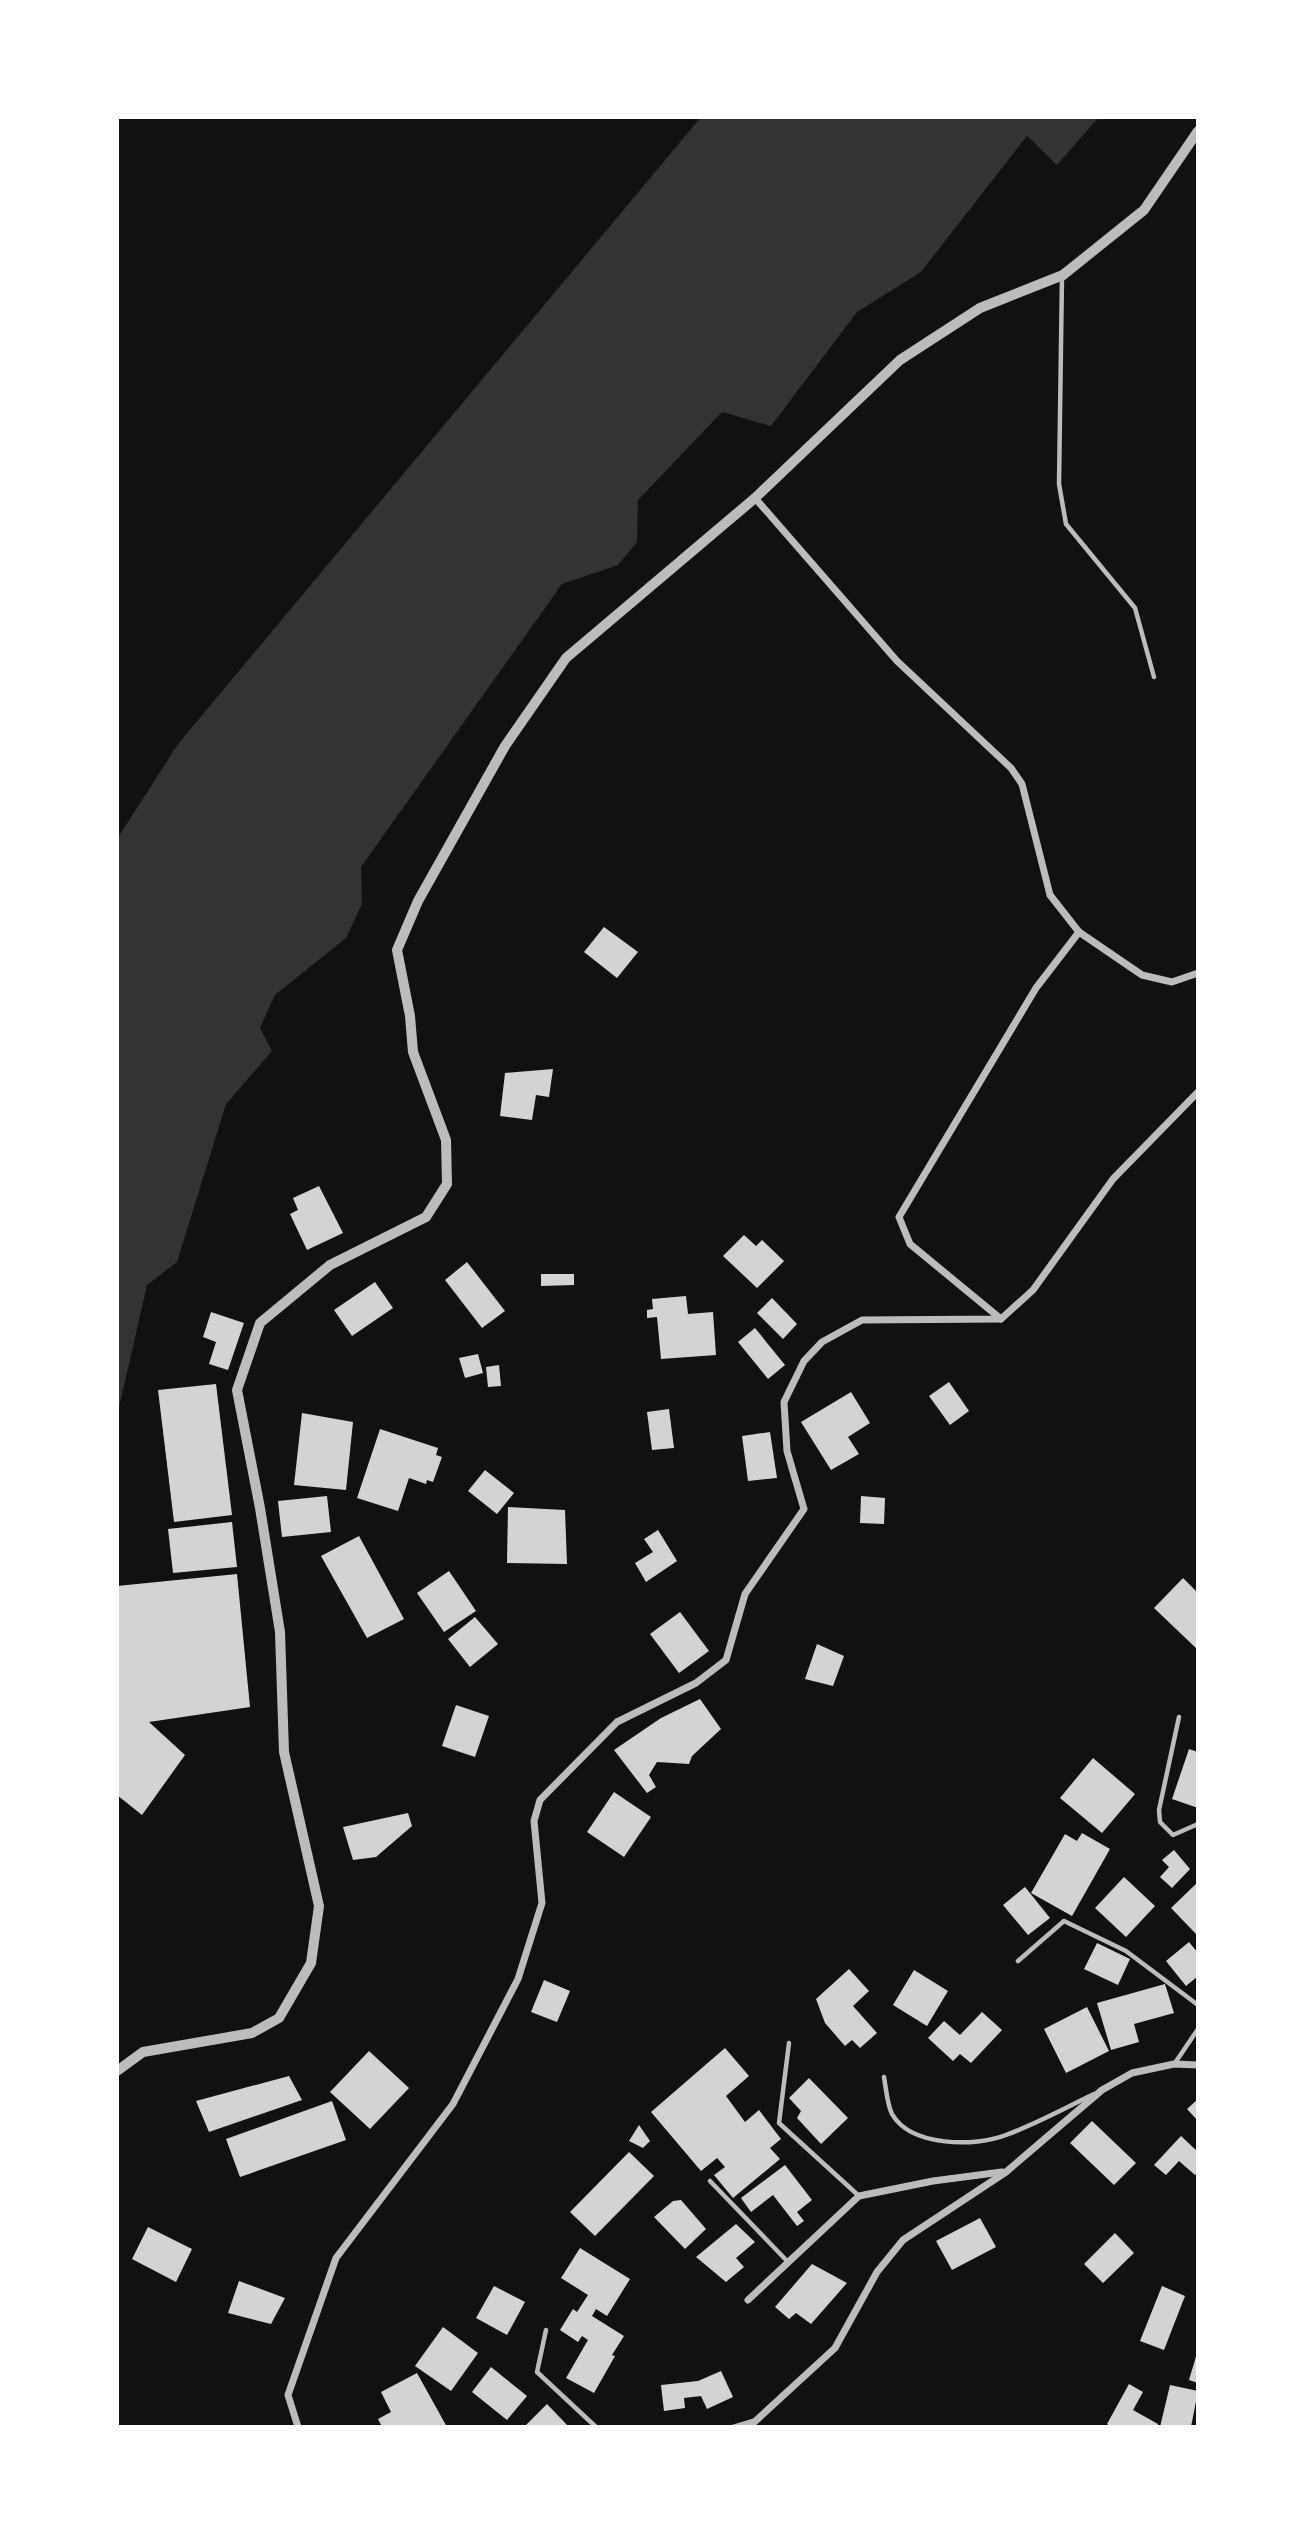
<svg xmlns="http://www.w3.org/2000/svg" width="1315" height="2544" viewBox="0 0 1315 2544" font-family="Cabin,sans-serif">
  <rect width="100%" height="100%" fill="#111"/>
  <polygon fill="#333" points="701,117 1099,117 1057,165 1027,136 921,272 857,312 771,426 722,412 638,500 637,542 618,565 562,584 361,867 362,904 346,938 275,995 260,1028 272,1051 226,1104 177,1262 147,1285 117,1416 117,839 178,744"/>
  <g fill="#d3d3d3">
    <polygon points="604,927 638,952 617,978 584,952"/>
    <polygon points="553,1069 549,1097 536,1095 532,1120 500,1116 505,1073"/>
    <polygon points="319,1186 343,1233 307,1250 290,1214 298,1210 293,1198"/>
    <polygon points="744,1235 756,1246 762,1240 784,1261 757,1288 723,1256"/>
    <polygon points="467,1262 505,1311 482,1328 445,1280"/>
    <polygon points="541,1274 574,1274 574,1285 541,1286"/>
    <polygon points="375,1282 393,1308 352,1336 334,1310"/>
    <polygon points="686,1296 688,1314 713,1312 716,1355 661,1359 657,1317 647,1318 647,1310 653,1309 652,1299"/>
    <polygon points="772,1298 797,1324 783,1339 757,1313"/>
    <polygon points="211,1312 244,1323 228,1370 209,1364 216,1342 203,1337"/>
    <polygon points="755,1328 785,1365 768,1379 738,1342"/>
    <polygon points="478,1354 483,1373 465,1378 459,1358"/>
    <polygon points="499,1365 501,1386 488,1387 486,1367"/>
    <polygon points="949,1382 969,1411 950,1425 929,1396"/>
    <polygon points="216,1384 232,1515 174,1522 158,1390"/>
    <polygon points="851,1392 870,1423 848,1437 859,1454 831,1470 801,1422"/>
    <polygon points="669,1409 674,1448 652,1450 647,1412"/>
    <polygon points="302,1413 353,1422 346,1490 294,1485"/>
    <polygon points="380,1429 438,1448 436,1455 442,1457 433,1482 427,1480 426,1484 409,1478 398,1511 357,1498"/>
    <polygon points="770,1432 777,1478 748,1481 742,1436"/>
    <polygon points="485,1470 514,1493 497,1514 468,1491"/>
    <polygon points="327,1496 331,1532 282,1537 278,1501"/>
    <polygon points="861,1496 885,1498 884,1524 860,1523"/>
    <polygon points="508,1507 565,1510 567,1564 507,1563"/>
    <polygon points="232,1522 237,1567 173,1573 168,1529"/>
    <polygon points="658,1530 677,1561 646,1582 635,1563 653,1552 644,1539"/>
    <polygon points="359,1536 404,1619 367,1638 321,1556"/>
    <polygon points="449,1571 476,1611 444,1632 417,1593"/>
    <polygon points="237,1574 250,1707 149,1722 185,1755 142,1815 117,1795 117,1586"/>
    <polygon points="1183,1578 1198,1593 1198,1650 1154,1608"/>
    <polygon points="680,1612 709,1651 679,1673 650,1634"/>
    <polygon points="475,1617 498,1644 470,1667 448,1639"/>
    <polygon points="817,1644 844,1656 833,1686 805,1679"/>
    <polygon points="700,1699 721,1729 692,1756 689,1764 657,1762 649,1775 656,1787 647,1793 614,1750 661,1718"/>
    <polygon points="456,1705 489,1716 475,1757 442,1746"/>
    <polygon points="1189,1749 1198,1752 1198,1808 1172,1799"/>
    <polygon points="1093,1758 1135,1794 1102,1833 1060,1798"/>
    <polygon points="614,1792 651,1817 624,1857 587,1832"/>
    <polygon points="408,1813 412,1826 376,1857 353,1860 343,1827"/>
    <polygon points="1082,1833 1110,1849 1072,1916 1031,1893 1065,1834 1077,1841"/>
    <polygon points="1174,1850 1190,1869 1172,1888 1160,1877 1169,1867 1162,1860"/>
    <polygon points="1124,1877 1155,1906 1126,1937 1095,1908"/>
    <polygon points="1198,1882 1198,1936 1171,1908"/>
    <polygon points="1025,1887 1050,1918 1028,1935 1003,1905"/>
    <polygon points="1189,1942 1198,1953 1198,1976 1186,1986 1166,1961"/>
    <polygon points="1097,1943 1130,1959 1118,1985 1084,1969"/>
    <polygon points="849,1969 869,1991 853,2006 877,2033 860,2048 852,2040 845,2046 825,2023 816,1999"/>
    <polygon points="914,1970 948,1991 927,2026 893,2005"/>
    <polygon points="544,1980 570,1991 557,2022 531,2012"/>
    <polygon points="1165,1984 1174,2013 1134,2024 1139,2042 1111,2050 1097,2003"/>
    <polygon points="1087,2007 1109,2051 1066,2073 1044,2029"/>
    <polygon points="982,2012 1002,2030 971,2063 960,2054 953,2061 928,2038 944,2021 960,2035"/>
    <polygon points="725,2048 749,2076 726,2096 745,2122 759,2110 781,2139 770,2148 780,2159 733,2198 714,2175 725,2167 717,2158 701,2171 651,2112"/>
    <polygon points="369,2051 409,2088 370,2129 330,2092"/>
    <polygon points="289,2076 302,2100 209,2132 196,2101"/>
    <polygon points="809,2078 848,2118 821,2144 797,2118 801,2111 789,2098"/>
    <polygon points="1198,2099 1198,2121 1187,2109"/>
    <polygon points="332,2101 346,2140 240,2177 226,2139"/>
    <polygon points="1092,2121 1136,2163 1114,2185 1070,2143"/>
    <polygon points="639,2125 650,2141 643,2148 629,2141"/>
    <polygon points="1181,2136 1198,2152 1198,2172 1195,2175 1179,2161 1166,2175 1154,2165"/>
    <polygon points="629,2152 654,2176 595,2236 570,2212"/>
    <polygon points="785,2165 812,2200 797,2212 804,2221 797,2226 773,2195 751,2212 741,2198"/>
    <polygon points="681,2200 706,2229 685,2249 654,2217 673,2201"/>
    <polygon points="980,2218 996,2247 952,2270 936,2241"/>
    <polygon points="736,2224 755,2242 736,2258 744,2267 726,2282 696,2257"/>
    <polygon points="148,2227 192,2249 176,2282 132,2259"/>
    <polygon points="1115,2233 1134,2253 1103,2283 1084,2264"/>
    <polygon points="580,2248 630,2279 607,2316 596,2309 592,2316 624,2336 612,2355 615,2356 594,2393 566,2378 588,2340 582,2336 578,2342 560,2330 573,2309 577,2312 588,2295 561,2278"/>
    <polygon points="812,2264 847,2283 811,2324 796,2313 789,2319 775,2307"/>
    <polygon points="239,2281 285,2298 271,2324 228,2313"/>
    <polygon points="494,2286 525,2302 507,2335 476,2318"/>
    <polygon points="1162,2286 1185,2296 1164,2350 1140,2341"/>
    <polygon points="443,2327 478,2353 451,2391 415,2366"/>
    <polygon points="1197,2353 1198,2353 1198,2383 1189,2380"/>
    <polygon points="491,2367 527,2396 507,2420 472,2392"/>
    <polygon points="721,2371 733,2397 707,2409 701,2396 684,2398 685,2408 664,2411 661,2385 698,2381"/>
    <polygon points="417,2373 447,2427 382,2427 378,2419 391,2412 381,2392"/>
    <polygon points="1129,2384 1143,2392 1133,2410 1158,2424 1157,2427 1111,2427 1107,2424"/>
    <polygon points="1170,2385 1198,2391 1191,2427 1160,2427"/>
    <polygon points="547,2404 569,2427 524,2427"/>
  </g>
  <g fill="none" stroke-linecap="round" stroke-linejoin="round">
    <g stroke="#bcbcbc" stroke-width="4.5">
      <polyline points="1062,276 1059,484 1066,524 1135,608 1154,677"/>
      <polyline points="1179,1717 1159,1810 1160,1822 1173,1835 1198,1824"/>
      <polyline points="1018,1961 1064,1921 1126,1951 1198,2005"/>
      <polyline points="789,2043 779,2123 859,2196"/>
      <polyline points="1175,2063 1198,2029"/>
      <path d="M884,2077C886,2088 887,2104 892,2114C911,2147 975,2147 1006,2135C1036,2124 1065,2108 1094,2094"/>
      <polyline points="710,2181 788,2262"/>
      <polyline points="546,2330 537,2372 596,2427"/>
      <polyline points="733,2427 753,2421"/>
    </g>
    <g stroke="#bcbcbc" stroke-width="7">
      <polyline points="755,498 897,661 1011,768 1022,784 1050,895 1079,932 1142,975 1172,982 1198,973"/>
      <polyline points="1001,1319 910,1244 899,1217 1036,988 1079,932"/>
      <polyline points="748,2300 859,2196 933,2181 1002,2172"/>
      <polyline points="298,2427 288,2395 336,2258 453,2104 518,1979 542,1903 534,1821 540,1800 617,1722 696,1683 726,1660 745,1594 804,1509 787,1451 784,1402 804,1361 822,1342 862,1320 1001,1319 1033,1290 1113,1179 1198,1092"/>
      <polyline points="749,2427 835,2348 877,2272 903,2240 1006,2172 1102,2090 1132,2073 1174,2064 1198,2065"/>
    </g>
    <polyline stroke="#bcbcbc" stroke-width="10" points="117,2071 143,2052 252,2033 279,2018 311,1963 319,1906 284,1752 280,1632 260,1508 237,1390 260,1323 330,1265 426,1217 447,1184 446,1140 413,1052 410,1016 397,950 418,901 505,746 566,658 755,498 900,360 980,308 1063,275 1144,210 1198,131"/>
  </g>
  <rect width="1315" height="2544" fill="none" stroke="#ffffff" stroke-width="238"/>
</svg>
